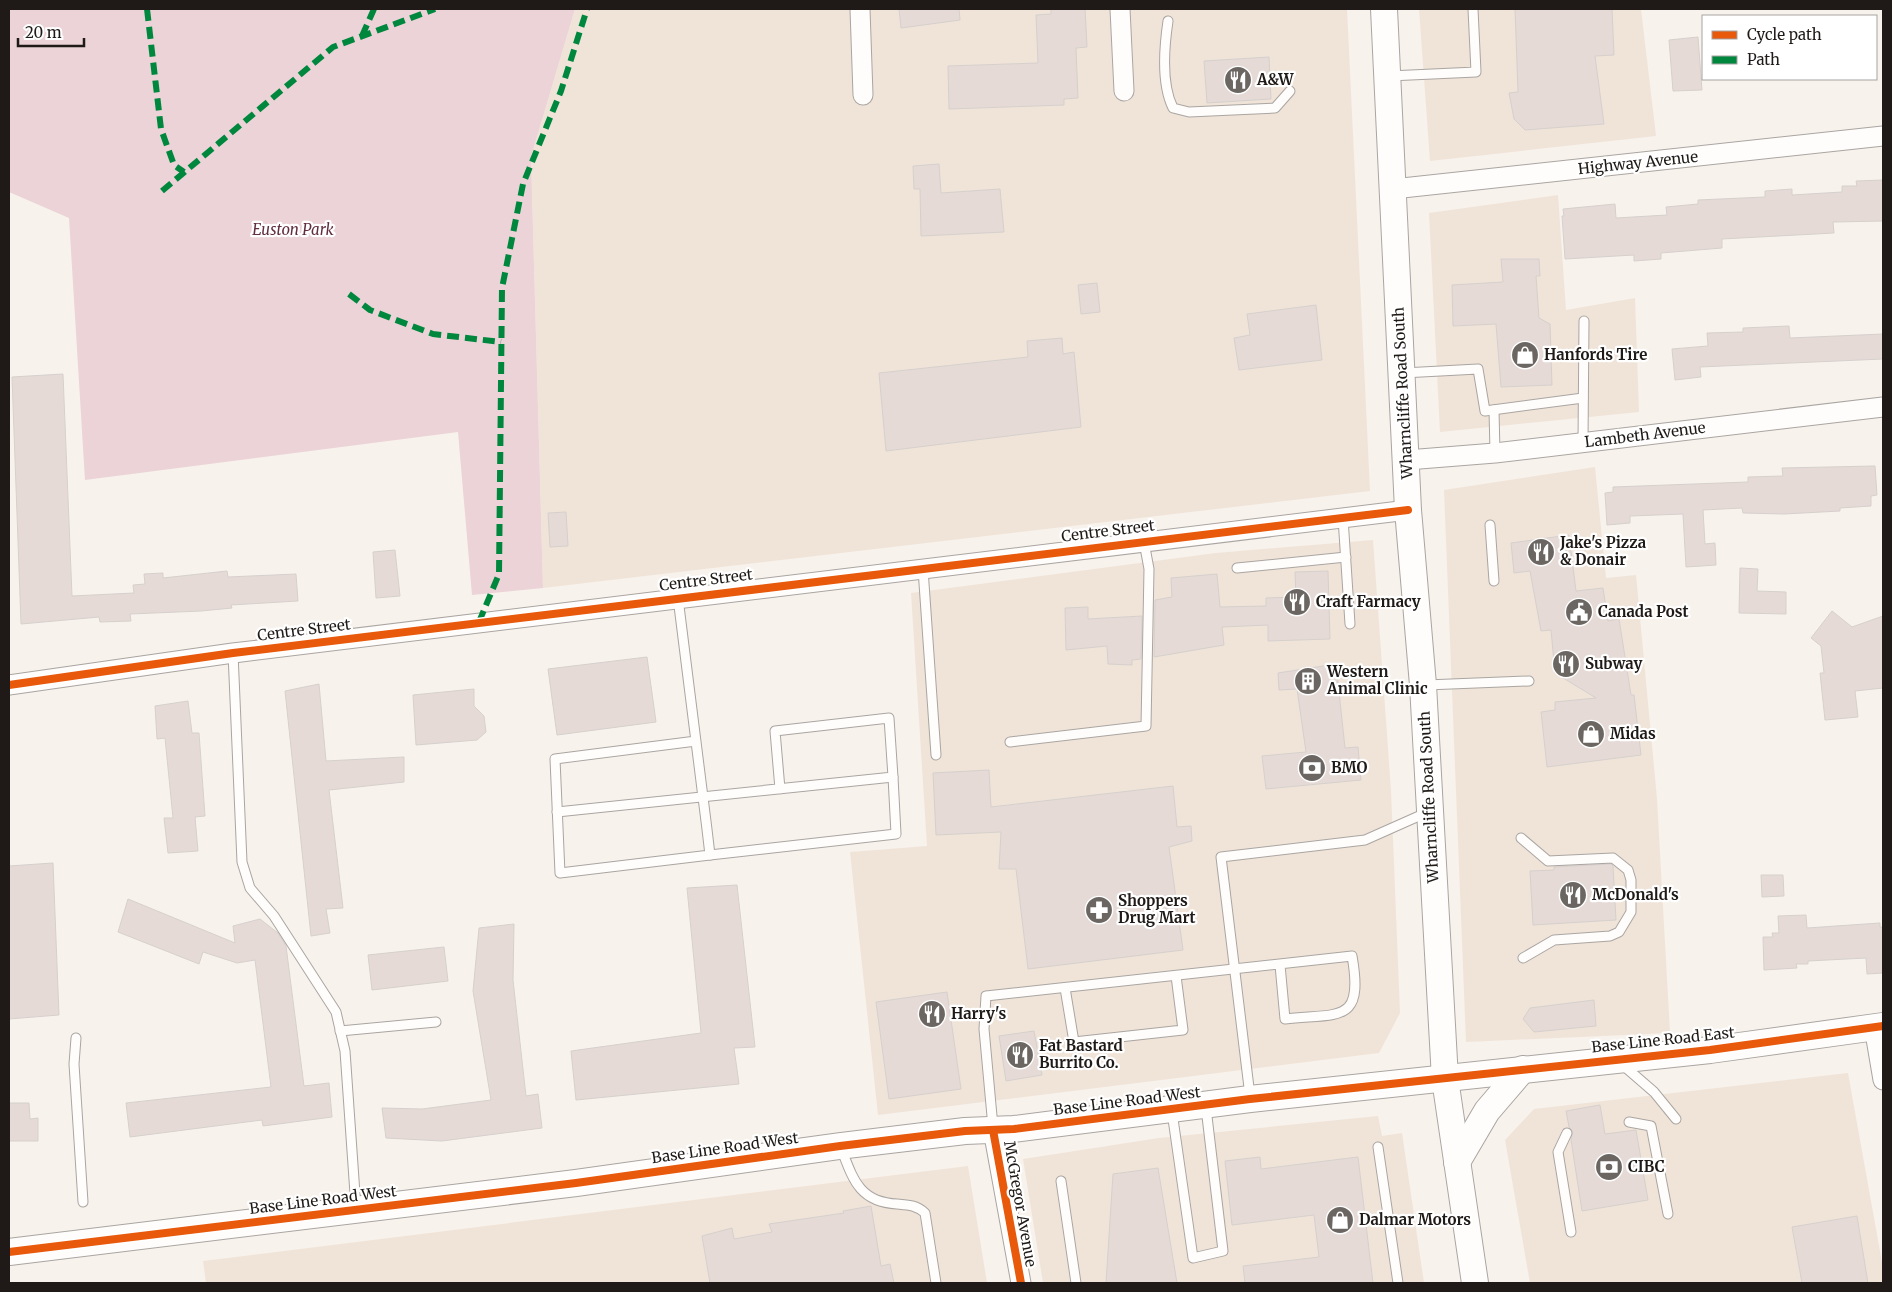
<svg xmlns="http://www.w3.org/2000/svg" width="1892" height="1292" viewBox="0 0 1892 1292" font-family="Merriweather,serif">
  <rect width="100%" height="100%" fill="#f8f2ec"/>
  <g fill="#f0e4d9">
    <polygon points="575,9 1347,9 1370,491 543,588 531,157"/>
    <polygon points="1419,9 1641,9 1656,136 1430,161"/>
    <polygon points="1558,195 1566,310 1635,298 1639,412 1440,432 1429,213"/>
    <polygon points="1595,467 1606,578 1636,575 1657,799 1670,1033 1466,1042 1444,490"/>
    <polygon points="1373,540 1391,790 1400,1013 1379,1053 878,1115 850,852 927,846 911,593 1216,553"/>
    <polygon points="1848,1073 1883,1268 1883,1283 1530,1283 1505,1140 1534,1109"/>
    <polygon points="1378,1116 1382,1136 1402,1133 1424,1283 1043,1283 1023,1159 1159,1138"/>
    <polygon points="968,1166 987,1283 206,1283 203,1261"/>
  </g>
  <polygon fill="#ebd3d7" points="9,9 575,9 531,157 543,588 472,595 458,432 85,480 69,218 9,192"/>
  <g fill="#e5dad6" stroke="#d6d0cd">
    <polygon points="899,9 959,9 960,20 901,28"/>
    <polygon points="1051,9 1085,9 1087,47 1076,48 1078,98 1064,99 1064,105 949,109 948,66 1038,63 1036,15 1051,14"/>
    <polygon points="1515,9 1612,9 1614,55 1595,56 1604,124 1525,130 1514,119 1509,93 1518,92"/>
    <polygon points="1698,37 1702,90 1673,91 1669,40"/>
    <polygon points="1269,57 1271,99 1207,103 1204,61"/>
    <polygon points="939,164 941,193 1000,189 1004,232 921,236 920,189 914,189 913,166"/>
    <polygon points="1883,180 1883,221 1833,222 1834,233 1722,239 1722,248 1661,253 1661,259 1634,261 1634,255 1565,259 1562,216 1564,216 1563,209 1615,204 1616,218 1667,215 1666,207 1698,204 1698,200 1765,197 1765,191 1792,189 1792,195 1842,192 1842,186 1857,186 1856,181"/>
    <polygon points="1501,259 1539,259 1540,276 1536,276 1539,318 1550,324 1552,385 1501,387 1496,324 1453,326 1452,285 1503,282"/>
    <polygon points="1097,283 1100,312 1081,314 1078,285"/>
    <polygon points="1316,305 1322,360 1239,370 1234,338 1250,335 1247,314"/>
    <polygon points="1789,326 1790,338 1883,334 1883,359 1700,367 1701,377 1675,380 1672,349 1708,346 1707,333 1743,332 1743,328"/>
    <polygon points="1062,338 1063,354 1074,352 1081,427 886,451 879,373 1028,357 1027,341"/>
    <polygon points="63,374 72,596 134,593 133,585 145,584 144,574 163,573 163,578 227,571 228,577 296,574 298,601 231,605 232,608 201,611 130,614 131,621 100,622 99,617 21,624 12,377"/>
    <polygon points="1875,466 1877,495 1871,496 1871,506 1840,508 1840,511 1784,514 1743,513 1742,508 1703,510 1705,544 1715,543 1716,565 1686,567 1683,514 1630,516 1630,523 1607,525 1605,493 1613,492 1613,487 1748,482 1748,477 1783,476 1782,468"/>
    <polygon points="566,512 568,546 550,547 548,513"/>
    <polygon points="1569,535 1576,591 1603,588 1608,621 1619,619 1631,695 1634,695 1641,755 1547,767 1541,712 1555,710 1555,702 1596,698 1555,673 1551,630 1541,631 1530,571 1514,573 1511,543"/>
    <polygon points="395,550 400,596 376,598 373,552"/>
    <polygon points="1740,568 1758,569 1757,591 1786,592 1786,614 1739,613"/>
    <polygon points="1328,571 1330,639 1268,641 1268,625 1222,627 1224,645 1154,657 1155,600 1172,597 1171,578 1217,574 1220,607 1266,606 1266,598 1296,597 1295,572"/>
    <polygon points="1088,607 1088,619 1142,616 1141,659 1132,660 1132,665 1108,664 1107,646 1066,650 1065,608"/>
    <polygon points="1832,611 1852,627 1883,616 1883,688 1855,691 1858,717 1825,720 1820,673 1824,673 1821,646 1811,638"/>
    <polygon points="647,657 656,722 557,735 548,669"/>
    <polygon points="1336,664 1345,748 1358,747 1361,780 1266,789 1262,756 1306,752 1297,689 1279,690 1278,673"/>
    <polygon points="319,684 326,761 404,757 404,782 329,790 343,908 326,909 330,933 311,936 285,691"/>
    <polygon points="474,689 474,706 484,716 486,732 477,740 416,745 413,695"/>
    <polygon points="188,701 192,733 199,733 205,816 195,817 198,851 168,853 164,818 173,818 165,738 157,739 155,706"/>
    <polygon points="989,770 991,807 1173,786 1177,827 1191,826 1192,841 1169,847 1183,950 1028,969 1016,869 999,869 1001,832 936,835 933,773"/>
    <polygon points="53,863 59,1015 9,1019 9,866"/>
    <polygon points="1611,864 1613,866 1616,920 1533,925 1530,871 1554,870 1554,867"/>
    <polygon points="1761,875 1783,875 1784,896 1762,897"/>
    <polygon points="737,885 755,1047 734,1048 739,1084 576,1100 571,1051 701,1033 687,888"/>
    <polygon points="128,899 235,943 233,926 260,919 278,933 286,946 304,1086 329,1083 332,1117 263,1126 262,1120 130,1137 126,1103 271,1087 255,960 237,963 203,952 199,964 118,932"/>
    <polygon points="1806,915 1807,928 1880,923 1880,927 1883,927 1883,973 1867,974 1866,958 1808,961 1808,964 1796,964 1797,968 1764,970 1763,937 1773,937 1772,933 1779,933 1778,916"/>
    <polygon points="514,924 513,980 526,1096 538,1094 542,1128 442,1141 386,1138 382,1108 422,1109 491,1100 473,991 479,928"/>
    <polygon points="444,947 448,981 372,990 368,955"/>
    <polygon points="947,992 961,1089 889,1099 876,1002"/>
    <polygon points="1594,1000 1596,1026 1534,1032 1523,1019 1530,1008"/>
    <polygon points="1034,1031 1042,1075 1006,1081 999,1036"/>
    <polygon points="9,1103 29,1103 30,1119 38,1118 38,1141 9,1141"/>
    <polygon points="1600,1105 1605,1134 1636,1130 1648,1200 1582,1211 1571,1140 1573,1132 1569,1127 1566,1111"/>
    <polygon points="1260,1157 1261,1169 1358,1157 1373,1283 1245,1283 1243,1266 1319,1257 1314,1215 1232,1225 1225,1161"/>
    <polygon points="1158,1168 1177,1283 1106,1283 1113,1174"/>
    <polygon points="871,1206 881,1266 890,1264 894,1283 710,1283 702,1236 732,1228 734,1239 772,1232 769,1224 844,1213 843,1211"/>
    <polygon points="1857,1216 1868,1283 1802,1283 1792,1227"/>
  </g>
  <g fill="none" stroke-linecap="round" stroke-linejoin="round">
    <g stroke="#aaa5a1" stroke-width="11">
      <g id="lane">
        <path d="M1168,21C1164,48 1161,84 1173,108L1189,112L1275,108L1290,91"/>
        <polyline points="1389,76 1476,72 1473,9"/>
        <polyline points="1403,373 1478,369 1485,411 1583,398"/>
        <polyline points="1494,410 1495,453"/>
        <polyline points="1583,442 1584,321"/>
        <polyline points="1343,518 1350,624"/>
        <polyline points="1490,525 1494,581"/>
        <polyline points="1237,568 1346,557"/>
        <polyline points="923,569 936,755"/>
        <path d="M678,598C689,683 700,769 710,855L560,873L555,759L696,741"/>
        <polyline points="233,653 242,862 250,888 274,916 336,1012 345,1051 356,1208"/>
        <polyline points="1426,685 1529,681"/>
        <polyline points="1010,742 1146,726 1149,569 1144,542"/>
        <polyline points="557,812 893,777 889,718 775,731 780,789"/>
        <polyline points="1521,838 1548,861 1613,858 1628,870 1631,880 1631,912 1619,932 1610,936 1554,940 1523,958"/>
        <polyline points="710,855 896,834 893,777"/>
        <polyline points="1065,988 1074,1042 1183,1030 1176,976"/>
        <polyline points="340,1031 436,1022"/>
        <polyline points="76,1038 74,1064 83,1202"/>
        <polyline points="1624,1066 1654,1092 1676,1119"/>
        <polyline points="1250,1096 1221,857 1365,840 1428,812"/>
        <polyline points="1172,1112 1193,1258 1223,1251 1206,1108"/>
        <polyline points="1629,1122 1651,1126 1668,1214"/>
        <path d="M993,1127L984,1029L986,996L1352,956C1364,1024 1340,1013 1285,1019L1280,965"/>
        <polyline points="1567,1133 1558,1152 1571,1232"/>
        <polyline points="1378,1147 1398,1283"/>
        <path d="M841,1148C853,1179 859,1202 897,1204C909,1205 916,1205 925,1213L936,1283"/>
        <polyline points="1061,1181 1076,1283"/>
      </g>
    </g>
    <g stroke="#aaa5a1" stroke-width="21">
      <g id="street">
        <polyline points="860,9 863,95"/>
        <polyline points="1120,9 1124,91"/>
        <polyline points="1393,189 1883,136"/>
        <polyline points="1407,460 1495,453 1883,407"/>
        <polyline points="9,685 233,653 1408,510"/>
        <polyline points="1874,1027 1883,1080"/>
        <polyline points="993,1130 1021,1283"/>
      </g>
    </g>
    <g stroke="#aaa5a1" stroke-width="28">
      <g id="secondary">
        <polyline points="1384,9 1408,510 1423,685 1445,1079 1475,1283"/>
        <polyline points="1457,1162 1487,1111 1523,1069"/>
        <polyline points="9,1252 576,1183 840,1146 965,1131 1014,1129 1250,1099 1710,1050 1883,1026"/>
      </g>
    </g>
    <use href="#lane" stroke="#fefdfc" stroke-width="9"/>
    <use href="#street" stroke="#fefdfc" stroke-width="19"/>
    <use href="#secondary" stroke="#fefdfc" stroke-width="26"/>
    <g stroke="#00873e" stroke-width="6" stroke-dasharray="12 6" stroke-linecap="butt">
      <polyline points="147,9 161,129 174,165 184,172"/>
      <polyline points="362,36 374,9"/>
      <polyline points="162,191 333,47 435,9"/>
      <polyline points="349,294 370,310 433,334 501,342"/>
      <polyline points="479,622 499,574 502,288 523,184 561,91 587,9"/>
    </g>
    <g stroke="#fff" stroke-width="11">
      <g id="cycleway">
        <polyline points="9,685 233,653 1408,510"/>
        <polyline points="993,1130 1021,1283"/>
        <polyline points="9,1252 576,1183 840,1146 965,1131 1014,1129 1250,1099 1710,1050 1883,1026"/>
      </g>
    </g>
    <use href="#cycleway" stroke="#e8590c" stroke-width="8"/>
  </g>
  <defs>
    <g id="restaurant-disc" transform="scale(1.4375)"><circle r="9.5" fill="#6b6662" stroke="#fff"/><path d="M-5-6h1v4h1v-4h1v4h1v-4h1v5L-1.5 .5V6h-2V.5L-5-1ZM5-6V6H3V1.5H1.5Q1.5-4 5-6Z" fill="#fff"/></g>
    <g id="shop-disc" transform="scale(1.4375)"><circle r="9.5" fill="#6b6662" stroke="#fff"/><path d="M-5-2.5h2.3a2.7 3.5 0 0 1 5.4 0H5L5.5 6h-11ZM-1.5-2.5h3a1.5 2.3 0 0 0-3 0Z" fill="#fff"/></g>
    <g id="civic-disc" transform="scale(1.4375)"><circle r="9.5" fill="#6b6662" stroke="#fff"/><path d="M-.6-6.5H3V-4.5H.6V-3L4-1V1h2V6H-6V1h2V-1L-.6-3ZM-1.2 2.5V6h2.4V2.5Z" fill="#fff"/></g>
    <g id="building-disc" transform="scale(1.4375)"><circle r="9.5" fill="#6b6662" stroke="#fff"/><path d="M-4-6H4V6H1V3H-1V6H-4ZM-2.5-4.3h1.7v1.8h-1.7ZM.8-4.3h1.7v1.8H.8ZM-2.5-1h1.7V.8h-1.7ZM.8-1h1.7V.8H.8Z" fill="#fff"/></g>
    <g id="bank-disc" transform="scale(1.4375)"><circle r="9.5" fill="#6b6662" stroke="#fff"/><path d="M-6-4H6V4H-6ZM0-2.3a2.3 2.3 0 1 0 0 4.6a2.3 2.3 0 1 0 0-4.6Z" fill="#fff"/></g>
    <g id="pharmacy-disc" transform="scale(1.4375)"><circle r="9.5" fill="#6b6662" stroke="#fff"/><path d="M-2-6h4v4h4v4h-4v4h-4v-4h-4v-4h4Z" fill="#fff"/></g>
  </defs>
  <g fill-rule="evenodd">
    <use href="#restaurant-disc" x="1238" y="80"/>
    <use href="#shop-disc" x="1525" y="355"/>
    <use href="#restaurant-disc" x="1541" y="552"/>
    <use href="#restaurant-disc" x="1297" y="602"/>
    <use href="#civic-disc" x="1579" y="612"/>
    <use href="#restaurant-disc" x="1566" y="664"/>
    <use href="#building-disc" x="1308" y="681"/>
    <use href="#shop-disc" x="1591" y="734"/>
    <use href="#bank-disc" x="1312" y="768"/>
    <use href="#restaurant-disc" x="1573" y="895"/>
    <use href="#pharmacy-disc" x="1099" y="910"/>
    <use href="#restaurant-disc" x="932" y="1014"/>
    <use href="#restaurant-disc" x="1020" y="1055"/>
    <use href="#bank-disc" x="1609" y="1167"/>
    <use href="#shop-disc" x="1340" y="1220"/>
  </g>
  <g text-anchor="middle" stroke-width="4.5" stroke-linejoin="round" paint-order="stroke">
    <g font-size="15" font-weight="bold" fill="#1f1a17" stroke="#fff" text-anchor="start">
      <text x="1257" y="85">A&amp;W</text>
      <text x="1544" y="360">Hanfords Tire</text>
      <text x="1560" y="548">Jake's Pizza<tspan x="1560" dy="17">&amp; Donair</tspan></text>
      <text x="1316" y="607">Craft Farmacy</text>
      <text x="1598" y="617">Canada Post</text>
      <text x="1585" y="669">Subway</text>
      <text x="1327" y="677">Western<tspan x="1327" dy="17">Animal Clinic</tspan></text>
      <text x="1610" y="739">Midas</text>
      <text x="1331" y="773">BMO</text>
      <text x="1592" y="900">McDonald's</text>
      <text x="1118" y="906">Shoppers<tspan x="1118" dy="17">Drug Mart</tspan></text>
      <text x="951" y="1019">Harry's</text>
      <text x="1039" y="1051">Fat Bastard<tspan x="1039" dy="17">Burrito Co.</tspan></text>
      <text x="1628" y="1172">CIBC</text>
      <text x="1359" y="1225">Dalmar Motors</text>
    </g>
    <g font-size="15" fill="#1f1a17" stroke="#fff">
      <text transform="translate(1638 163) rotate(-6)" y="5">Highway Avenue</text>
      <text transform="translate(1403 393) rotate(-93)" y="5">Wharncliffe Road South</text>
      <text transform="translate(1645 435) rotate(-7)" y="5">Lambeth Avenue</text>
      <text transform="translate(1108 531) rotate(-7)" y="5">Centre Street</text>
      <text transform="translate(706 580) rotate(-7)" y="5">Centre Street</text>
      <text transform="translate(304 630) rotate(-7)" y="5">Centre Street</text>
      <text transform="translate(1429 797) rotate(-93)" y="5">Wharncliffe Road South</text>
      <text transform="translate(1663 1040) rotate(-6)" y="5">Base Line Road East</text>
      <text transform="translate(1127 1101) rotate(-7)" y="5">Base Line Road West</text>
      <text transform="translate(725 1148) rotate(-8)" y="5">Base Line Road West</text>
      <text transform="translate(323 1200) rotate(-7)" y="5">Base Line Road West</text>
      <text transform="translate(1020 1204) rotate(80)" y="5">McGregor Avenue</text>
    </g>
    <g font-size="15" font-style="italic" fill="#612d3f" stroke="#fff">
      <text x="293" y="235">Euston Park</text>
    </g>
  </g>
  <rect width="1892" height="1292" fill="none" stroke="#1f1a17" stroke-width="20"/>
  <rect x="1702" y="15" width="175" height="65" fill="#ffffff" stroke="#a5a3a2"/>
  <rect x="1712" y="31" width="25" height="8" fill="#e8590c" stroke="#a5a3a2"/>
  <text x="1747" y="40" font-size="15" fill="#1f1a17">Cycle path</text>
  <rect x="1712" y="56" width="25" height="8" fill="#00873e" stroke="#a5a3a2"/>
  <text x="1747" y="65" font-size="15" fill="#1f1a17">Path</text>
  <path d="M18 38v8h66v-8" fill="none" stroke="#1f1a17" stroke-width="2.5"/>
  <text x="25" y="38" font-size="15" fill="#1f1a17" stroke="#ffffff" stroke-width="4" paint-order="stroke">20 m</text>
</svg>
